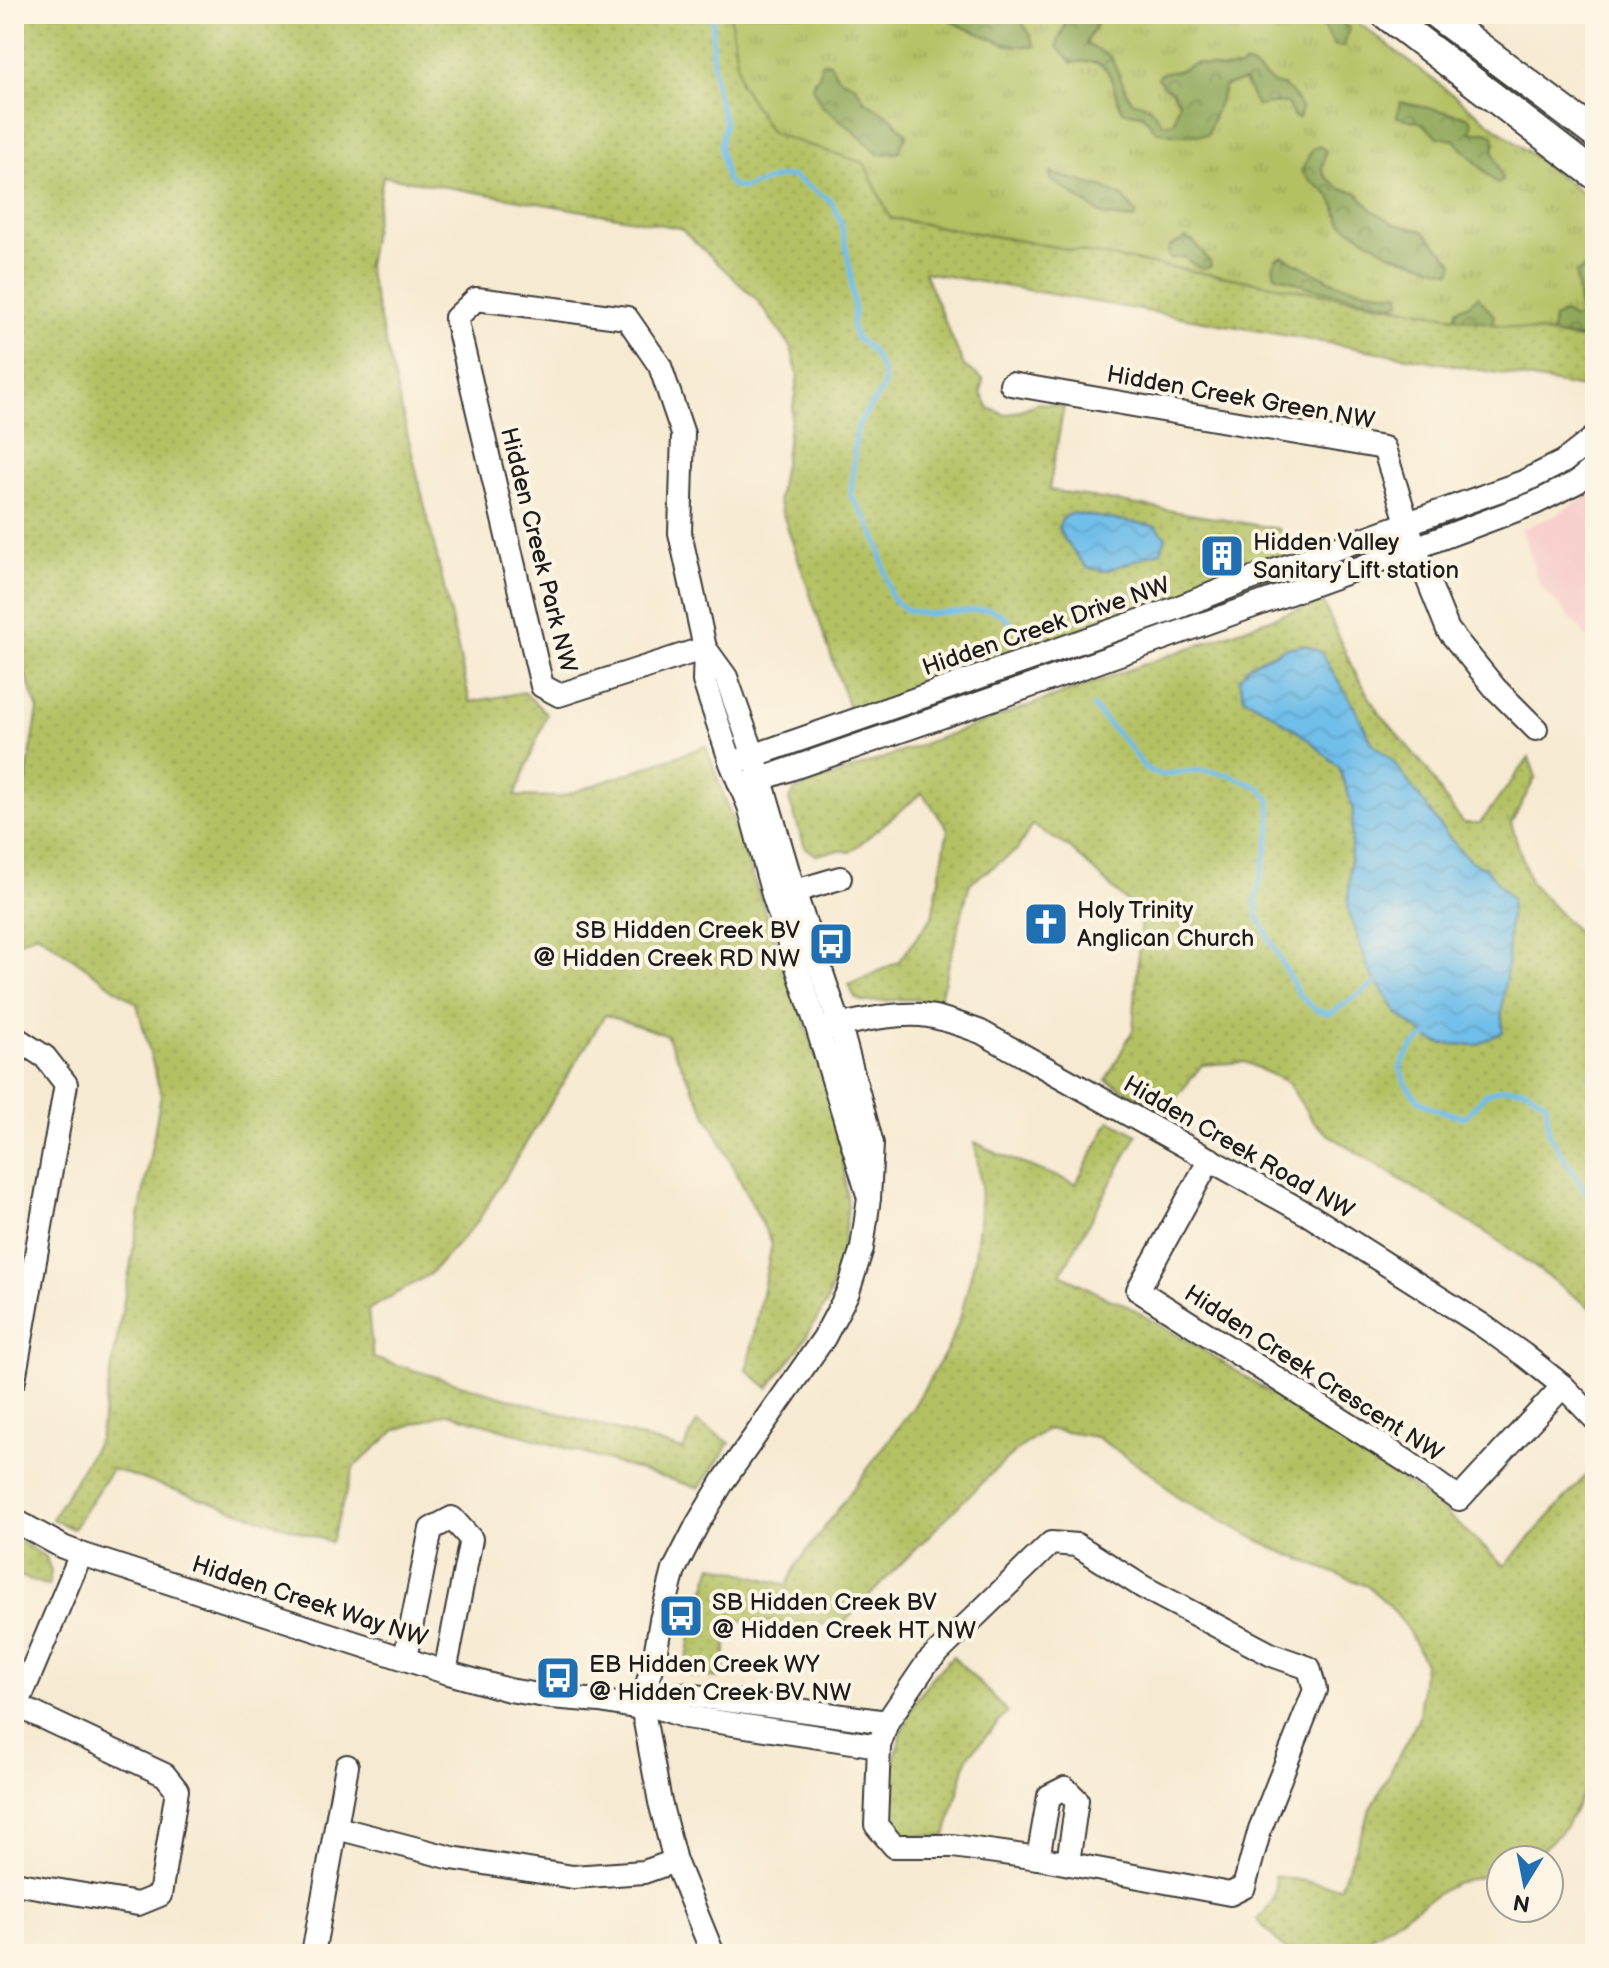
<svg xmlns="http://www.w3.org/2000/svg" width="1609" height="1968" viewBox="0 0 1609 1968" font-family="'Balsamiq Sans',sans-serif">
  <defs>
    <pattern id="grass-tufts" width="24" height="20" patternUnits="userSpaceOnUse" patternTransform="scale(2)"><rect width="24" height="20" fill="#b4c163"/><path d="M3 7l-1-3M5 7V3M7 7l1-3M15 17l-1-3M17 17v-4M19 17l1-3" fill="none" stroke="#9aa555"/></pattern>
    <pattern id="forest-crowns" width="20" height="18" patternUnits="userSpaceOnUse" patternTransform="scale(2)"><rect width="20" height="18" fill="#8fa759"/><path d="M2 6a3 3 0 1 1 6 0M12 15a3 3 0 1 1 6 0" fill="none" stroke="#748749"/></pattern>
    <pattern id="park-dots" width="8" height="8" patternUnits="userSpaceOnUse" patternTransform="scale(2)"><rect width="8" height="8" fill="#b4c163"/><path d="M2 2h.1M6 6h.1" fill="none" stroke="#9aa555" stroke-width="1.8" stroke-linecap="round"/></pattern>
    <pattern id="water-waves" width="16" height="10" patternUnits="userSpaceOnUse" patternTransform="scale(2)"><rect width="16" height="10" fill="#70beea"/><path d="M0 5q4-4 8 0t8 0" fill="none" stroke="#60a3c8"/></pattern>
  </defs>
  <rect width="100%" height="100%" fill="#fcf5e5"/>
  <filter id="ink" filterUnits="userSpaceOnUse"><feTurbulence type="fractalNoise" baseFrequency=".0125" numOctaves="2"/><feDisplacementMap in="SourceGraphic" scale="16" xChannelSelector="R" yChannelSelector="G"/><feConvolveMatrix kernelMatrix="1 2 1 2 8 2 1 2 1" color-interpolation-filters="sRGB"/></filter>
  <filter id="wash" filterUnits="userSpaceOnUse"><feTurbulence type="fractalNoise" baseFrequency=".006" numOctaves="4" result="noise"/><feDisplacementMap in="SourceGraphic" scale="32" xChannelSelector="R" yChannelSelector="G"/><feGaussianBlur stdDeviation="1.8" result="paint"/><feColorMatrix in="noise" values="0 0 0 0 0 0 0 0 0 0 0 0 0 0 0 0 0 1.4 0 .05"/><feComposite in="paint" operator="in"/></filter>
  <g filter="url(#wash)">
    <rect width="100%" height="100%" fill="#f7ead2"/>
    <polygon fill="#f7d0ce" points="1595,491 1595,645 1540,585 1521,529 1552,517"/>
    <polygon fill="url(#grass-tufts)" stroke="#686e40" stroke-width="2" points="730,14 1347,14 1595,203 1595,342 890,218 864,163 771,133 740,83"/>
    <g fill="url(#forest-crowns)" stroke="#56623a" stroke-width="2">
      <path d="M942,14H1009C1024,20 1030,33 1035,47L1007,45L956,24Z"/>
      <path d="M1065,14H1101L1086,44L1111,57L1131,101L1149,106L1163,124L1174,122L1179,102L1172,91L1162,85L1158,78L1162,73L1178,71L1196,63L1222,69L1240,68L1244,64L1251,66L1276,85L1283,86L1291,92L1302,109L1299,118L1294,117L1287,103C1275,101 1268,106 1257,106L1244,81L1225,86L1207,135H1178L1156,131L1142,114L1123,111C1107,83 1118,55 1072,63L1057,47C1060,31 1066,33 1065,14Z"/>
      <path d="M1300,14C1327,14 1328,11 1349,28L1344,46H1334L1324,28L1313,19L1309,21L1300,16Z"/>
      <polygon points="829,62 838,77 855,85 864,100 889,116 907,134 898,153 878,154 849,127 821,105 812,87 814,80 819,76 821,63"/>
      <polygon points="1400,102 1461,115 1471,119 1472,126 1470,132 1487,132 1494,136 1495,143 1493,150 1503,181 1497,184 1454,140 1438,137 1420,122 1397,117"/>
      <path d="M1319,146L1326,151L1322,168L1325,176L1341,189L1357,192L1372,210L1395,224L1423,231L1454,263L1451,272L1391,254L1341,223C1338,215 1336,205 1331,198C1323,186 1307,183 1302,170L1312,149Z"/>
      <polygon points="1050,173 1102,187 1123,197 1137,214 1134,219 1105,216 1051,180"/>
      <path d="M1595,237V331C1581,341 1569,337 1553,334L1552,342L1108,257L1455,317L1458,309L1469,304L1478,296L1494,316L1493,324L1552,334L1554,318L1564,313L1572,318L1580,317L1576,274L1589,263L1587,245Z"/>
      <path d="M1186,238L1194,242L1210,262L1211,266C1200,273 1193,264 1184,257L1170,259L1168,254L1169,247Z"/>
      <polygon points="1282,256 1336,283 1367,290 1400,294 1401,301 1396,305 1319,290 1275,275 1273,265 1276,259"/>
    </g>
    <g fill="url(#park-dots)" stroke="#686e40" stroke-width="2">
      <polygon points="14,14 730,14 740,83 771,133 864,163 890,218 1595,342 1595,390 924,272 964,366 983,379 981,393 989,408 1005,415 1016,412 1038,403 1064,406 1049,490 1279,529 1288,558 851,714 778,500 798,376 791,347 757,300 680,228 383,176 367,266 438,561 470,702 524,692 547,714 515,796 560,797 706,746 805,1023 839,1129 848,1206 841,1261 826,1304 799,1348 768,1388 747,1370 772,1243 666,1035 605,1015 478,1221 430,1274 368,1310 373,1358 683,1450 697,1422 730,1443 699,1488 448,1413 396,1430 354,1467 331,1542 112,1469 73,1529 52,1519 99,1439 161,1095 137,1004 37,933 14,944 14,850 38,710 14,642"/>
      <path d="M1323,602L1351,665L1377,710L1428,770L1444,798L1464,823H1480L1529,758L1536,777L1511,823L1530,882L1595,951V1311L1496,1239L1326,1133L1313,1121L1287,1082L1245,1062L1202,1065L1165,1112L1106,1080L1133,1030L1141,915L1071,849L1032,825L1017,850L970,883L939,1002L909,999L865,1002C855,1001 852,993 849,985L898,962L932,917L948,829L922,793L850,852C837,849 829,852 816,855L805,847L789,800L795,790L1284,614Z"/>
      <path d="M1110,1120L1137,1135L1061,1274L1109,1299L1122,1303L1211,1355L1377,1461L1440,1508L1505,1566L1595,1465V1769L1566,1827L1531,1860H1501V1872L1455,1883L1366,1940L1373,1954H1290L1257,1920C1271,1906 1279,1897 1274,1876L1340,1887L1371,1809L1419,1717L1424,1661L1405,1625L1388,1604L1367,1586L1275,1549L1180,1499L1151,1473L1096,1437L1047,1429C1007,1454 975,1490 941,1523C908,1557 874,1590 842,1625L728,1620L724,1678L691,1676L685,1670L693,1624L713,1565L787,1585L796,1566L914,1406L948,1348L960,1319L974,1262L979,1225L981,1187L975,1142L998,1154L1076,1184Z"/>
      <polygon points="14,1538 46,1557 51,1572 48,1586 14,1574"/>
      <polygon points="953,1656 1008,1712 968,1756 946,1836 901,1835 891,1822 890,1812 891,1774 900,1738 913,1705 932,1677"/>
    </g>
    <g fill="url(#water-waves)" stroke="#466d83" stroke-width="2">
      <polygon points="1072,513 1156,526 1166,537 1161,551 1106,571 1087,568 1063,538 1058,527 1064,517"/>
      <path d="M1305,645L1321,652L1353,705L1373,744L1392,760L1448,836L1470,861L1485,867L1512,900C1508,923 1508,944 1507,966C1505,988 1500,1009 1503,1032L1477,1045L1442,1044L1431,1040L1398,1014L1369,971L1348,908L1353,809L1339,767L1310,741L1271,713L1244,697L1239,679L1249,665L1285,648Z"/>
    </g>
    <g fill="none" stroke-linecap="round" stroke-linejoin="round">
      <g stroke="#70beea" stroke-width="5">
        <polyline points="713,14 712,52 716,89 725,123 720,147 727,181 735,187 746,188 778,177 792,176 831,201 840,219 850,268 854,311 852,326 856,338 871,350 883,372 884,387 859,423 856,435 851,496 867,519 879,546 891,597 906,610 927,614 989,609 1003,615 1012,625"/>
        <polyline points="1093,707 1129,746 1144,767 1159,775 1202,770 1230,775 1260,788 1270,800 1271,829 1256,898 1257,915 1299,995 1316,1010 1330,1014 1380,980"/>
        <path d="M1432,1034C1415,1040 1407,1053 1400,1068C1412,1106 1430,1109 1465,1117L1486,1094L1503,1088L1526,1089L1546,1103L1549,1134L1589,1197L1595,1200"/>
        <polyline points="1595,1064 1590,1081 1595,1083"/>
      </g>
    </g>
  </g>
  <g filter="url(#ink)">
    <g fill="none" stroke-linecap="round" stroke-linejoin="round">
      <g stroke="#3d3b37" stroke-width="26">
        <g id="minor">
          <polyline points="1011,384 1384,448 1415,548 1448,630 1495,688 1536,729"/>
          <polyline points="705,648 559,695 542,686 456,318 476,299 627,318 660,366 683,434 680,533 705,648 704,681 731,763 749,806 774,898 818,1030 869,1198"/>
          <polyline points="741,760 1174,609 1237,584 1523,482 1563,462 1595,437"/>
          <polyline points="747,784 1030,686 1415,548 1535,503 1577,482 1595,467"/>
          <polyline points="782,895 840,878"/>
          <path d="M827,1028C858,1022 890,1013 921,1015C941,1017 962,1025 981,1032L1309,1215L1482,1325L1524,1355L1563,1386L1595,1419"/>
          <polyline points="14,1037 45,1057 66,1084 14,1380"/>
          <polyline points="1210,1159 1138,1290 1406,1461 1459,1499 1563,1386"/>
          <polyline points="14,1520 63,1547 81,1554 445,1672 509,1690 551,1697 600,1701 640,1708"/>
          <polygon points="1051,1543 1077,1545 1143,1587 1272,1655 1309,1668 1315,1690 1260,1829 1244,1887 1230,1894 1038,1858 953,1846 894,1846 876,1825 879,1746 887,1722 927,1663"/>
          <polyline points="405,1658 431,1529 452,1518 471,1539 445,1672"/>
          <polyline points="645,1692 654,1661 661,1620 674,1570 698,1523 724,1480 824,1338 848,1292 862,1248 869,1198 872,1144 840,1026 794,891 754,756 726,677 705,648"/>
          <polyline points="660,1698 680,1694 887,1722"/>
          <polyline points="659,1708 686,1717 879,1746"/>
          <polyline points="643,1711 660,1802 675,1861 713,1954"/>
          <polyline points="14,1713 81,1554"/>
          <polyline points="337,1828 452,1858 573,1877 644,1872 675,1861"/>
          <polyline points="1038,1858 1049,1796 1065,1788 1077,1800 1068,1863"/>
          <polyline points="14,1883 138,1904 160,1895 177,1790 165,1775 18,1706"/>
          <polyline points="313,1954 347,1766"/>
        </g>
      </g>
      <g stroke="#3d3b37" stroke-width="32">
        <g id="major">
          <polyline points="1385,14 1595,175"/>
          <polyline points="1436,14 1595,134"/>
        </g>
      </g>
      <use href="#minor" stroke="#fff" stroke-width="22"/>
      <use href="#major" stroke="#fff" stroke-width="28"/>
    </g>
  </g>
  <defs>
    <g id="building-square" transform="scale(2.3)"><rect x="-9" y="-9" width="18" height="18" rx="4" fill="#1f6fb2" stroke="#fcf5e5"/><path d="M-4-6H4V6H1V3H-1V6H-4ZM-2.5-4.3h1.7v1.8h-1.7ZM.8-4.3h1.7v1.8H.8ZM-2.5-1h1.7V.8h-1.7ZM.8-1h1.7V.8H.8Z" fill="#fff"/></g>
    <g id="church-square" transform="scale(2.3)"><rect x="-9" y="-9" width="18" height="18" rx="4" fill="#1f6fb2" stroke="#fcf5e5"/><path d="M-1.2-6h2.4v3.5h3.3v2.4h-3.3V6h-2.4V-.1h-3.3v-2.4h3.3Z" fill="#fff"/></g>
    <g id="bus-square" transform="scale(2.3)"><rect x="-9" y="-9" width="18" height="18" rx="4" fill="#1f6fb2" stroke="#fcf5e5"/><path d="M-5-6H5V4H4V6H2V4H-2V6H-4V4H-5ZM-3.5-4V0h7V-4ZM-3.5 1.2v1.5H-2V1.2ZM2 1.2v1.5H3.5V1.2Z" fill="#fff"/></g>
  </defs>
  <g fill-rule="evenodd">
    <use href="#building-square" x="1222" y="556"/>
    <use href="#church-square" x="1046" y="924"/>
    <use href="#bus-square" x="831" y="944"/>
    <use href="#bus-square" x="681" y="1616"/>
    <use href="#bus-square" x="558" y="1678"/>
  </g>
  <g text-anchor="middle" stroke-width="8" stroke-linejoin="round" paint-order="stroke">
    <g font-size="24" fill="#1c1c1c" stroke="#fcf5e5">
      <text transform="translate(1241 397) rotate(10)" y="8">Hidden Creek Green NW</text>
      <text transform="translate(539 550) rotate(76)" y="8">Hidden Creek Park NW</text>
      <text transform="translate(1046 626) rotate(-19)" y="8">Hidden Creek Drive NW</text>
      <text transform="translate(1239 1147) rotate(30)" y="8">Hidden Creek Road NW</text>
      <text transform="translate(1314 1373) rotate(33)" y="8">Hidden Creek Crescent NW</text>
      <text transform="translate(310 1601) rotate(18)" y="8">Hidden Creek Way NW</text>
    </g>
    <g font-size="24" fill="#1c1c1c" stroke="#fcf5e5" text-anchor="start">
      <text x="1253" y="550">Hidden Valley<tspan x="1253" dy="28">Sanitary Lift station</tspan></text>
      <text x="1077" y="918">Holy Trinity<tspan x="1077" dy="28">Anglican Church</tspan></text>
      <text x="800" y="938" text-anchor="end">SB Hidden Creek BV<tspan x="800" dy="28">@ Hidden Creek RD NW</tspan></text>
      <text x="712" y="1610">SB Hidden Creek BV<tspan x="712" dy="28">@ Hidden Creek HT NW</tspan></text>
      <text x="589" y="1672">EB Hidden Creek WY<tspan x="589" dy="28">@ Hidden Creek BV NW</tspan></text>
    </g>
  </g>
  <rect width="1609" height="1968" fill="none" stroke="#fcf5e5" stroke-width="48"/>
  <g transform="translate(1525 1884) rotate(190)"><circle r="38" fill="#fcf5e5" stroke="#a29e95" stroke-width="2"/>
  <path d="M0-6L14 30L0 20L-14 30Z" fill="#1f6fb2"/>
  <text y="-12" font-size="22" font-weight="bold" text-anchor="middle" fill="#1c1c1c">N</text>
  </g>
</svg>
